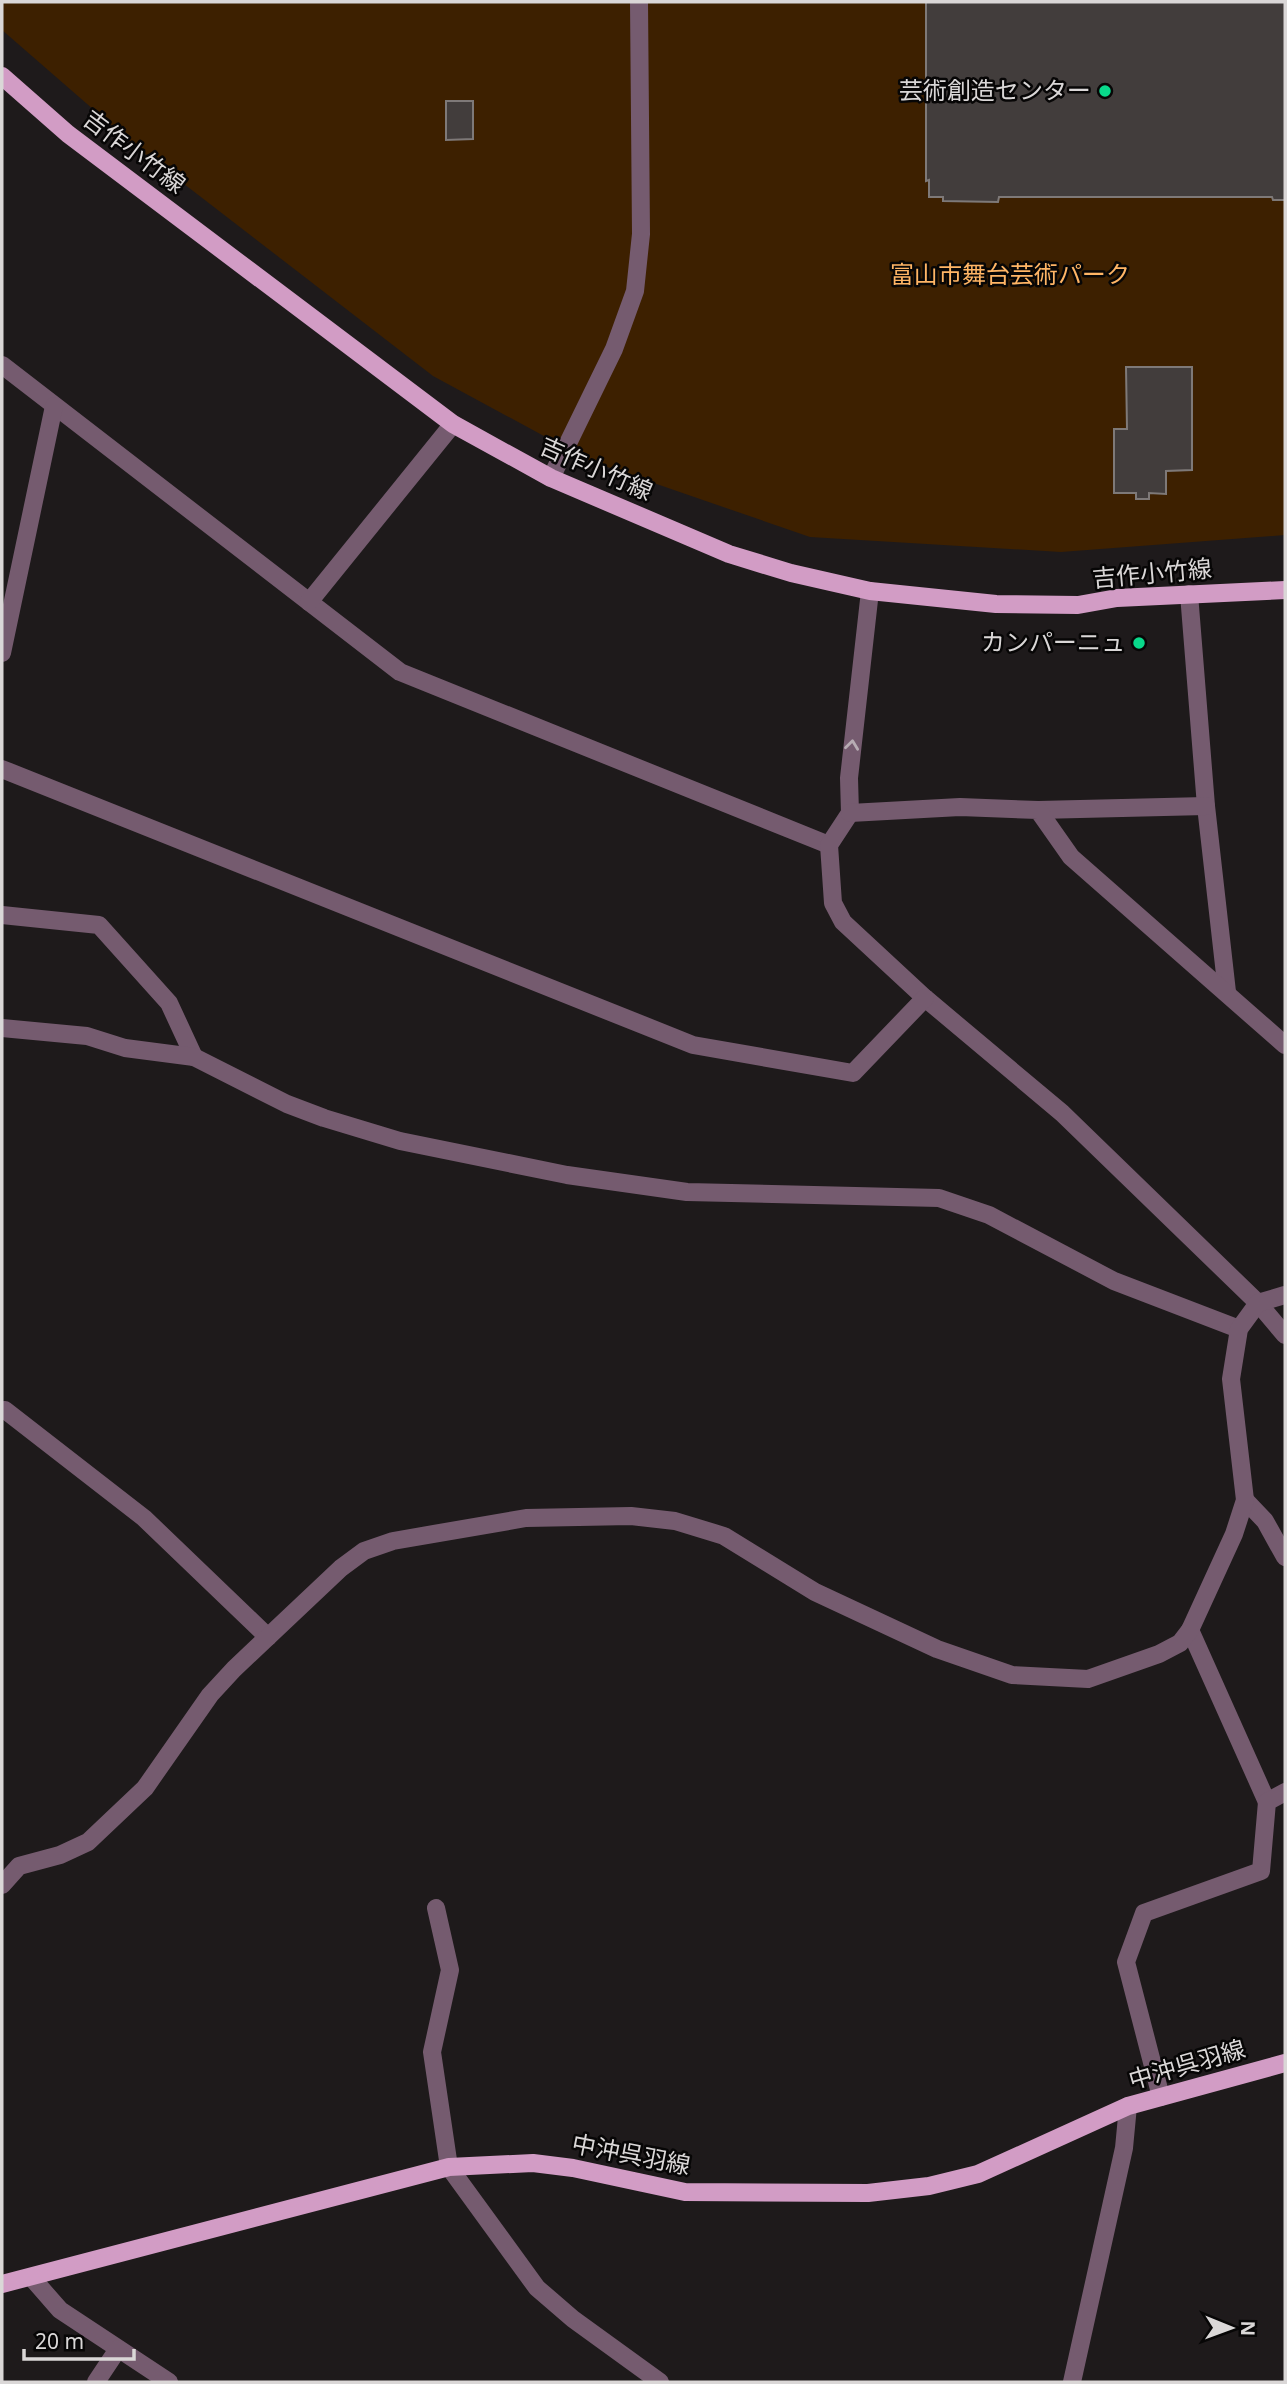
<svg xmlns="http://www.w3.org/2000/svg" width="1287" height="2384" viewBox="0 0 1287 2384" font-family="'Noto Sans','Noto Sans JP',sans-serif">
  <rect width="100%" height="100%" fill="#1e1a1b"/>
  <polygon fill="#3d2000" points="2,2 1285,2 1285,535 1061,552 810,537 590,461 433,376 140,150 2,30"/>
  <g fill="#423d3c" stroke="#7e7978" stroke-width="2">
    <polygon points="926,2 1285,2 1285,200 1273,200 1272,197 999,197 998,202 943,201 943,197 929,197 929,180 926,181"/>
    <polygon points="446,101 473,101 473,139 446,140"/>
    <polygon points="1126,367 1192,367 1192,470 1166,471 1166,494 1149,493 1149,499 1136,499 1136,493 1114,493 1114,429 1127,429"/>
  </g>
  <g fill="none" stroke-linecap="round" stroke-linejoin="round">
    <g stroke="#755b6f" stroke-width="18">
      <polyline points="2,365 400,672 829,845"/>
      <polyline points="551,478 614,349 635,291 641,234 639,2"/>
      <polyline points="870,591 849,778 850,813 829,845 833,903 843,922 925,998 1062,1113 1258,1303 1285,1335"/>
      <polyline points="1189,594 1206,806 1227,992"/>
      <polyline points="309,602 453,424"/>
      <polyline points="2,653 54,406"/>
      <polyline points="2,769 693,1045 853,1073 925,998"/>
      <polyline points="1038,810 1206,806"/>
      <polyline points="850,813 960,807 1038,810 1071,857 1285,1045"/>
      <polyline points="2,915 99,925 169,1003 194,1057"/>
      <polyline points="2,1028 87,1036 125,1048 194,1057 287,1104 324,1118 400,1141 567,1175 687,1192 939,1198 989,1215 1114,1281 1239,1329"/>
      <polyline points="5,1410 144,1518 268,1637"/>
      <polyline points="1245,1500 1265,1521 1285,1557"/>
      <polyline points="1190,1630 1267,1802"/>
      <polyline points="2,1885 19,1866 60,1855 88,1842 145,1788 210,1695 234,1669 341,1568 364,1551 393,1541 526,1518 631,1516 675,1521 724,1536 815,1592 937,1649 1012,1675 1088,1679 1159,1654 1180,1643 1190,1630 1234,1534 1245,1500 1231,1379 1239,1329 1258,1303 1285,1295"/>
      <polyline points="436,1908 450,1970 432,2052 449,2167 537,2288 573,2319 660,2382"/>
      <polyline points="1161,2097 1126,1962 1144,1913 1261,1871 1267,1802 1285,1792"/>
      <polyline points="32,2278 60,2310 169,2382"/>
      <polyline points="96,2382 118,2349"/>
      <polyline points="1072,2382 1124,2148 1128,2106"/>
    </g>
    <g stroke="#d29cc5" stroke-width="18">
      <polyline points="2,76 68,134 453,424 551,478 729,554 791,573 870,591 996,604 1078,605 1117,598 1285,590"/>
      <polyline points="2,2284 449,2167 533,2163 573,2168 685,2192 868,2193 929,2186 978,2174 1128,2106 1285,2063"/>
    </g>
  </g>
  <defs><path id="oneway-chevron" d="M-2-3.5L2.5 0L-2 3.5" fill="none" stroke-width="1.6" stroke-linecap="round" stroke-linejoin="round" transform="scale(1.75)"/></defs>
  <use stroke="#b7acb3" href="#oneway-chevron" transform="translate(852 745) rotate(-83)"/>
  <g fill="#09d98b" stroke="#070606" stroke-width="2.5">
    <circle cx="1105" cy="91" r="7"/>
    <circle cx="1139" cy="643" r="7"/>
  </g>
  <g text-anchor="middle" stroke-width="5" stroke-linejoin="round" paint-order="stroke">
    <g font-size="24" fill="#dad7d7" stroke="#070606" text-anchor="end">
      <text x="1091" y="99">芸術創造センター</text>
      <text x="1125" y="651">カンパーニュ</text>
    </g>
    <g font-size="24" fill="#dad7d7" stroke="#070606">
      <text transform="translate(134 152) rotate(37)" y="8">吉作小竹線</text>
      <text transform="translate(596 469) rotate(24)" y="8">吉作小竹線</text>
      <text transform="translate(1152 574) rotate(-5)" y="8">吉作小竹線</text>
      <text transform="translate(1187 2065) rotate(-16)" y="8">中沖呉羽線</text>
      <text transform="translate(631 2155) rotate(11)" y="8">中沖呉羽線</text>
    </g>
    <g font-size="24" fill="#ffb565" stroke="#070606">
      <text x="1010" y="283">富山市舞台芸術パーク</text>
    </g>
  </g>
  <rect width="1287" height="2384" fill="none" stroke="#dad7d7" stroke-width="7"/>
  <g transform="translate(1231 2328) rotate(91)" stroke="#070606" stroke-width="5" paint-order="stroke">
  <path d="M0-5L12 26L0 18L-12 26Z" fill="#dad7d7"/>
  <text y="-10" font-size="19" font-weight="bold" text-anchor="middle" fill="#dad7d7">N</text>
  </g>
  <path d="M24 2349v10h110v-10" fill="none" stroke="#dad7d7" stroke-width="3.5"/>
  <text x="35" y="2349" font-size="21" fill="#dad7d7" stroke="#070606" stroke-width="5" paint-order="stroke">20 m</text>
</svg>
